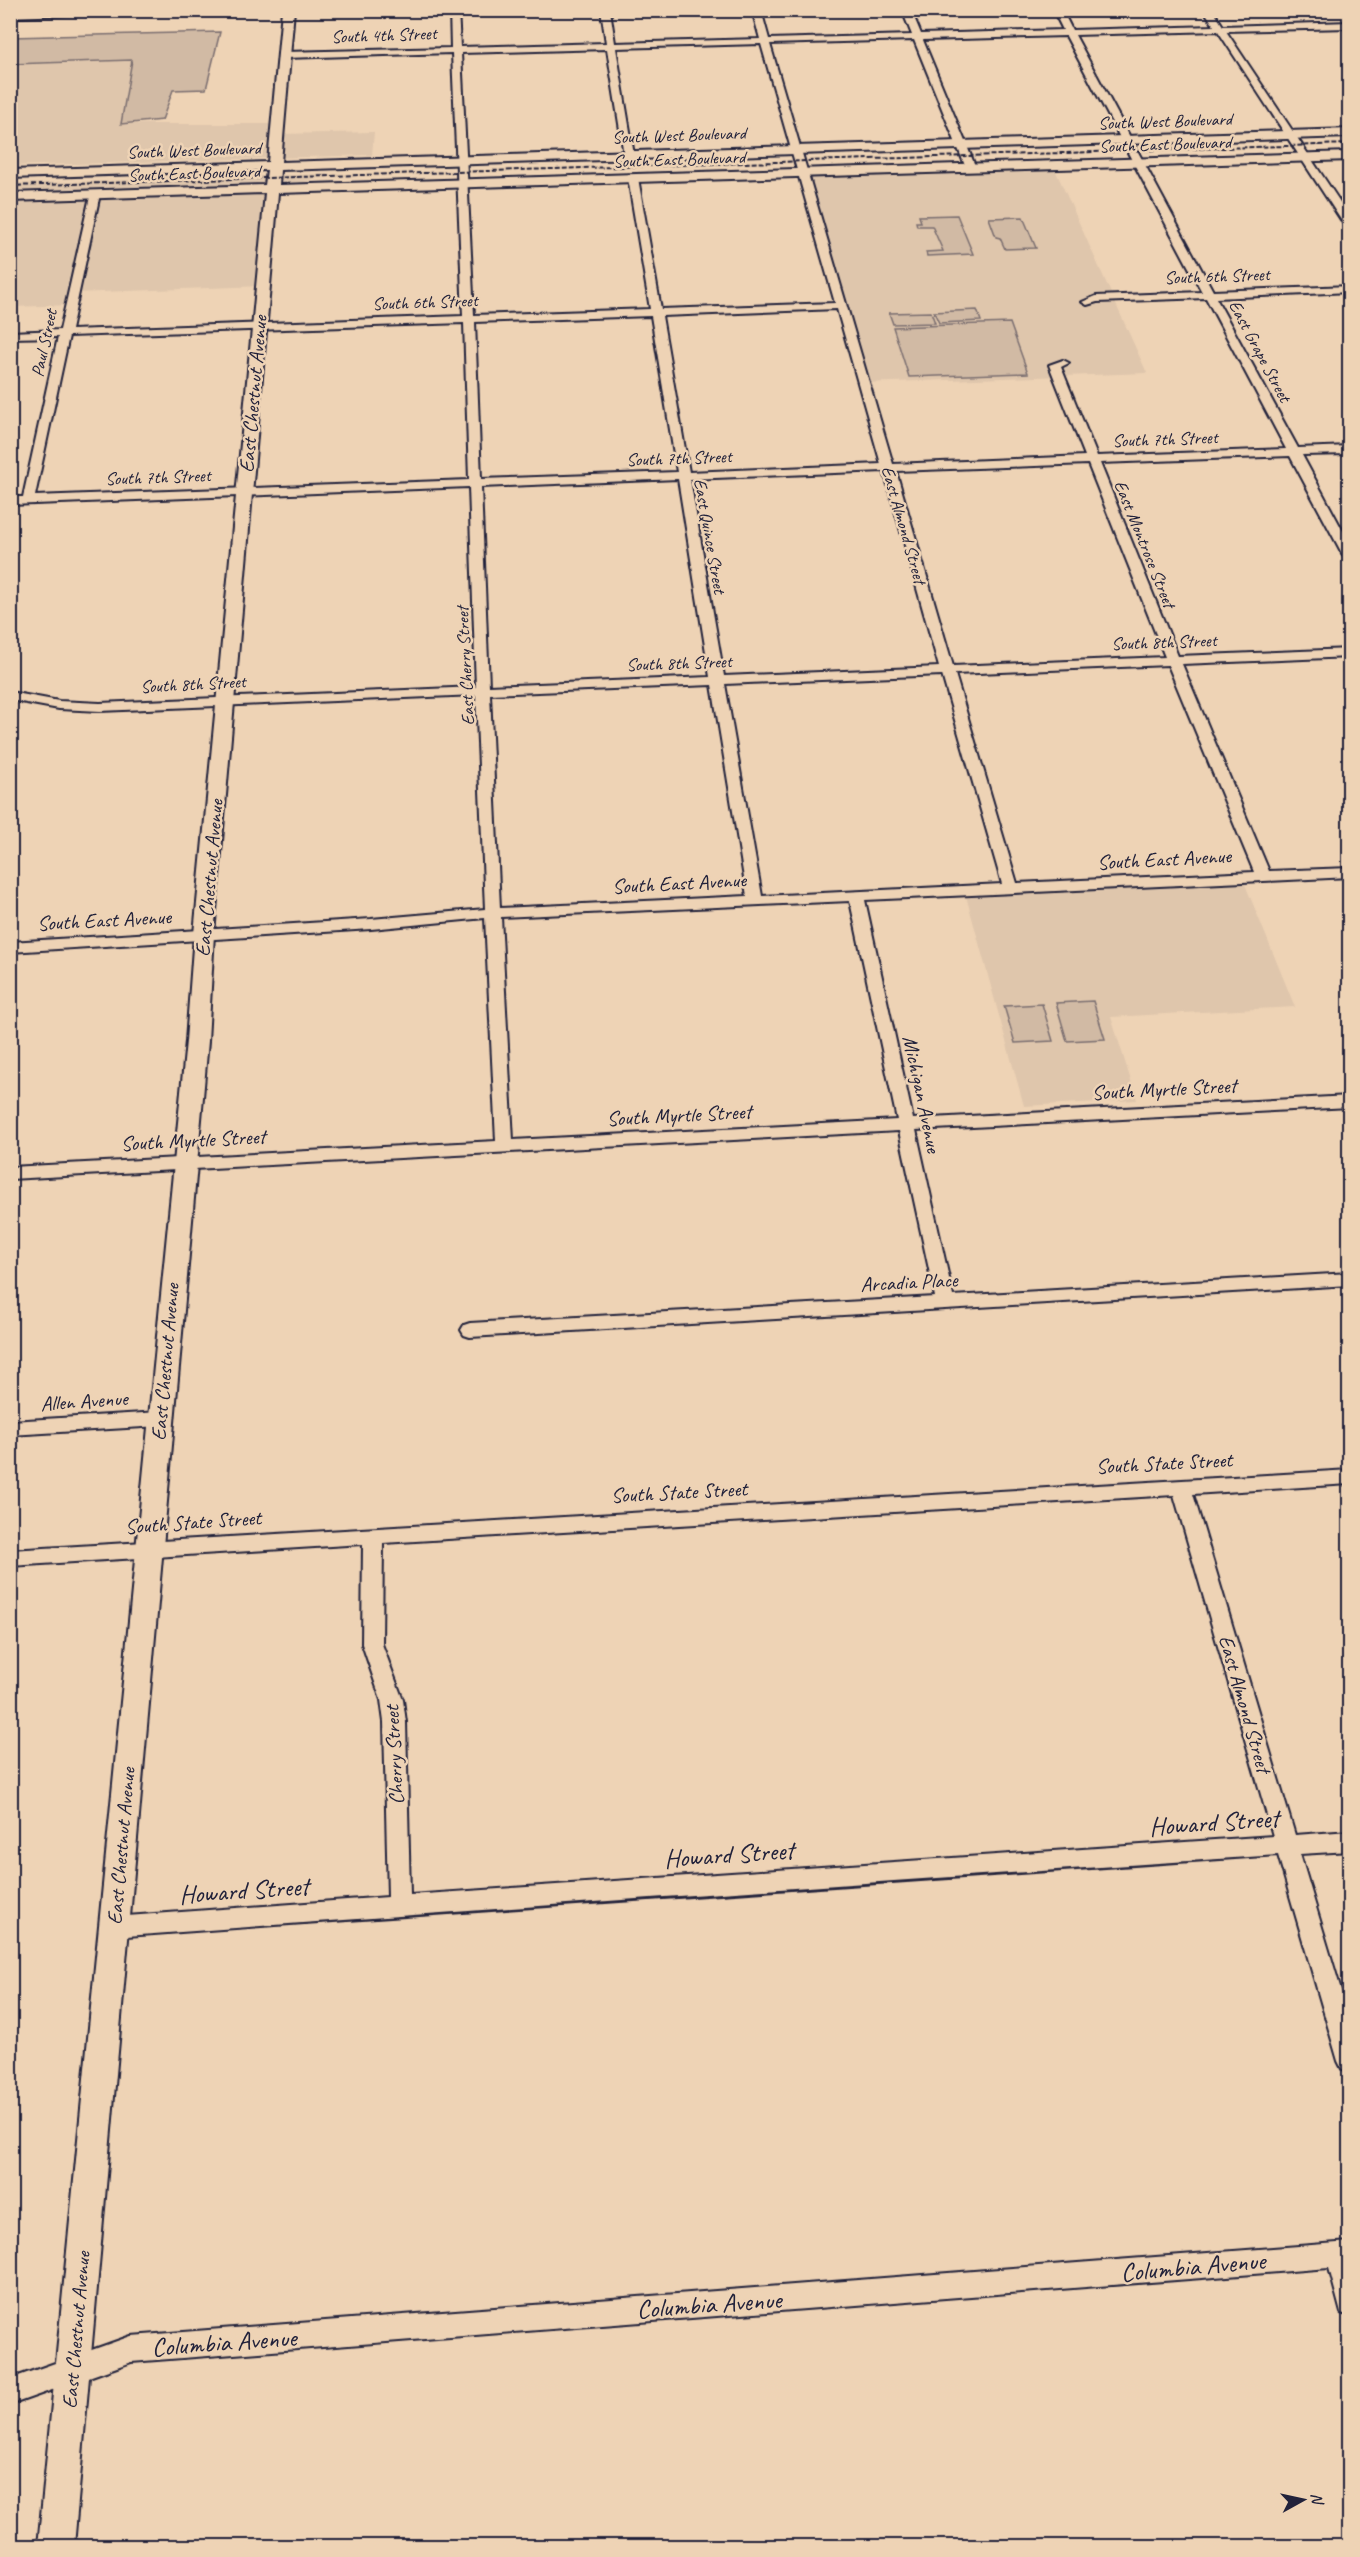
<svg xmlns="http://www.w3.org/2000/svg" width="1360" height="2557" viewBox="0 0 1360 2557" font-family="Caveat,sans-serif">
  <rect width="100%" height="100%" fill="#eed3b5"/>
  <filter id="ink" filterUnits="userSpaceOnUse"><feTurbulence type="fractalNoise" baseFrequency=".0167" numOctaves="2"/><feDisplacementMap in="SourceGraphic" scale="12" xChannelSelector="R" yChannelSelector="G"/><feConvolveMatrix kernelMatrix="1 2 1 2 8 2 1 2 1" color-interpolation-filters="sRGB"/></filter>
  <g filter="url(#ink)">
    <g fill="#dfc6ac">
      <polygon points="132,60 122,124 280,124 280,134 374,132 372,155 11,166 10,64"/>
      <polygon points="1053,165 1147,373 864,383 802,173"/>
      <polygon points="329,174 272,193 263,286 74,293 72,305 11,307 10,184"/>
      <polygon points="1244,882 1295,1007 1111,1017 1137,1100 1024,1106 966,896"/>
    </g>
    <g fill="#d1baa4" stroke="#7a6e70" stroke-width="1.5">
      <polygon points="220,32 206,89 173,90 162,120 121,124 132,60 11,64 11,37"/>
      <polygon points="957,215 973,254 927,256 926,252 943,251 932,226 917,226 916,222 921,222 919,216"/>
      <polygon points="1023,217 1036,248 1005,249 1000,238 996,237 989,218"/>
      <polygon points="977,310 981,321 939,323 934,312"/>
      <polygon points="931,312 935,323 893,324 889,313"/>
      <polygon points="1010,323 1028,373 909,377 893,327"/>
      <polygon points="1093,1001 1105,1039 1067,1041 1056,1003"/>
      <polygon points="1042,1004 1053,1041 1015,1043 1004,1006"/>
    </g>
    <g fill="none" stroke-linecap="round" stroke-linejoin="round">
      <g stroke="#22223b" stroke-width="4">
        <g id="street">
          <polygon points="130,10 126,13 10,17 10,11"/>
          <path d="M450,10H458L460,47L606,43L601,10H610L615,43L760,39L752,10H761L769,39L912,35L902,10H911L921,34L1063,30L1053,10H1062L1072,30L1214,26L1204,10H1213L1223,26L1350,22V28L1226,31L1350,217V229L1345,226L1218,31L1075,35L1213,291L1350,286V292L1216,298L1298,448L1350,446V454L1302,455L1350,544V561L1344,557L1290,456L1100,463L1178,656L1350,649V657L1182,664L1269,871L1350,868V877L865,900L913,1119L1350,1096V1107L916,1130L953,1296L1350,1273V1285L470,1337L464,1335L461,1330L464,1325L470,1323L935,1297L899,1131L10,1179V1167L496,1141L485,918L371,929L10,952V942L371,919L485,909L476,695L100,711L59,709L10,700V692L59,701L100,703L476,687L469,487L10,505V497H23L58,337L10,338V332L60,330L91,192L100,194L71,330L463,316L452,53L284,58L279,55L284,52L451,48ZM1066,36L1202,292L1096,296L1082,302L1087,305L1097,302L1206,298L1286,449L1097,456L1061,367L1069,363L1063,360L1049,365L1085,456L893,464L770,44L914,40L966,168L971,171L976,168L923,40ZM761,44L835,303L661,309L638,178L633,175L628,178L650,309L474,315L461,53L607,49L624,155L629,158L634,155L616,48ZM837,309L881,464L689,472L662,316ZM651,316L677,472L481,479L475,322ZM464,323L469,480L35,496L69,336ZM1088,464L1165,657L953,666L896,471ZM884,471L939,667L724,676L690,479ZM678,479L710,677L489,686L481,487ZM1168,665L1254,872L1017,883L955,674ZM942,675L1002,884L762,896L725,684ZM712,685L747,896L500,908L490,694ZM850,901L897,1120L513,1140L501,917Z"/>
          <polygon points="160,1412 167,1414 170,1419 167,1424 160,1426 10,1435 10,1421"/>
          <path d="M1350,1470V1484L1193,1494L1295,1835L1350,1831V1851L1300,1854L1350,2020V2072L1342,2069L1338,2061L1278,1855C889,1881 501,1908 113,1937L105,1934L102,1927L105,1920L113,1917L388,1897L384,1722L381,1700L362,1644L363,1544L10,1566V1550ZM1174,1495L1273,1836L410,1895L406,1722L403,1700L382,1644L383,1543Z"/>
          <polygon points="1350,2242 1350,2316 1341,2313 1329,2268 131,2362 10,2405 10,2379 131,2336"/>
        </g>
      </g>
      <g stroke="#22223b" stroke-width="4">
        <polygon id="secondary" points="282,10 294,10 281,162 1350,129 1350,137 280,170 279,185 1350,152 1350,160 278,193 214,934 208,1041 74,2546 38,2546 186,1041 194,934 265,193 10,201 10,193 265,185 267,170 10,178 10,170 268,162"/>
      </g>
      <use href="#street" fill="#eed3b5" fill-rule="evenodd"/>
      <use href="#secondary" fill="#eed3b5" fill-rule="evenodd"/>
      <polyline stroke="#22223b" stroke-width="2" stroke-dasharray="5 2" stroke-linecap="butt" points="10,186 1350,144"/>
    </g>
  </g>
  <g text-anchor="middle" stroke-width="5" stroke-linejoin="round" paint-order="stroke">
    <g font-size="18" fill="#22223b" stroke="#eed3b5">
      <text transform="translate(384 35) rotate(-2)" y="6">South 4th Street</text>
      <text transform="translate(1165 121) rotate(-2)" y="6">South West Boulevard</text>
      <text transform="translate(679 135) rotate(-2)" y="6">South West Boulevard</text>
      <text transform="translate(1165 144) rotate(-2)" y="6">South East Boulevard</text>
      <text transform="translate(194 150) rotate(-2)" y="6">South West Boulevard</text>
      <text transform="translate(679 159) rotate(-2)" y="6">South East Boulevard</text>
      <text transform="translate(194 173) rotate(-2)" y="6">South East Boulevard</text>
      <text transform="translate(1217 276) rotate(-2)" y="6">South 6th Street</text>
      <text transform="translate(425 302) rotate(-2)" y="6">South 6th Street</text>
      <text transform="translate(44 343) rotate(-78)" y="6">Paul Street</text>
      <text transform="translate(1260 351) rotate(62)" y="6">East Grape Street</text>
      <text transform="translate(1165 439) rotate(-2)" y="6">South 7th Street</text>
      <text transform="translate(679 458) rotate(-2)" y="6">South 7th Street</text>
      <text transform="translate(158 477) rotate(-2)" y="6">South 7th Street</text>
      <text transform="translate(904 525) rotate(74)" y="6">East Almond Street</text>
      <text transform="translate(710 536) rotate(80)" y="6">East Quince Street</text>
      <text transform="translate(1145 544) rotate(68)" y="6">East Montrose Street</text>
      <text transform="translate(1164 642) rotate(-2)" y="6">South 8th Street</text>
      <text transform="translate(679 663) rotate(-2)" y="6">South 8th Street</text>
      <text transform="translate(465 666) rotate(-93)" y="6">East Cherry Street</text>
      <text transform="translate(193 684) rotate(-3)" y="6">South 8th Street</text>
    </g>
    <g font-size="21" fill="#22223b" stroke="#eed3b5">
      <text transform="translate(253 394) rotate(-85)" y="7">East Chestnut Avenue</text>
      <text transform="translate(1164 859) rotate(-3)" y="7">South East Avenue</text>
      <text transform="translate(209 878) rotate(-85)" y="7">East Chestnut Avenue</text>
      <text transform="translate(679 883) rotate(-3)" y="7">South East Avenue</text>
      <text transform="translate(104 920) rotate(-3)" y="7">South East Avenue</text>
      <text transform="translate(1164 1089) rotate(-3)" y="7">South Myrtle Street</text>
      <text transform="translate(922 1094) rotate(78)" y="7">Michigan Avenue</text>
      <text transform="translate(679 1115) rotate(-3)" y="7">South Myrtle Street</text>
      <text transform="translate(193 1140) rotate(-3)" y="7">South Myrtle Street</text>
      <text transform="translate(909 1282) rotate(-3)" y="7">Arcadia Place</text>
      <text transform="translate(165 1362) rotate(-85)" y="7">East Chestnut Avenue</text>
      <text transform="translate(84 1401) rotate(-4)" y="7">Allen Avenue</text>
      <text transform="translate(1164 1463) rotate(-3)" y="7">South State Street</text>
      <text transform="translate(679 1492) rotate(-3)" y="7">South State Street</text>
      <text transform="translate(193 1522) rotate(-4)" y="7">South State Street</text>
      <text transform="translate(1245 1704) rotate(74)" y="7">East Almond Street</text>
      <text transform="translate(394 1755) rotate(-93)" y="7">Cherry Street</text>
      <text transform="translate(121 1846) rotate(-85)" y="7">East Chestnut Avenue</text>
      <text transform="translate(76 2330) rotate(-85)" y="7">East Chestnut Avenue</text>
    </g>
    <g font-size="26" fill="#22223b" stroke="#eed3b5">
      <text transform="translate(1214 1822) rotate(-4)" y="9">Howard Street</text>
      <text transform="translate(729 1854) rotate(-4)" y="9">Howard Street</text>
      <text transform="translate(244 1890) rotate(-4)" y="9">Howard Street</text>
      <text transform="translate(1193 2266) rotate(-5)" y="9">Columbia Avenue</text>
      <text transform="translate(709 2304) rotate(-4)" y="9">Columbia Avenue</text>
      <text transform="translate(224 2342) rotate(-4)" y="9">Columbia Avenue</text>
    </g>
  </g>
  <rect width="1360" height="2557" fill="none" stroke="#eed3b5" stroke-width="36"/>
  <rect x="18" y="18" width="1324" height="2521" fill="none" stroke="#22223b" stroke-width="2" filter="url(#ink)"/>
  <g transform="translate(1303 2500) rotate(82)" stroke="#eed3b5" stroke-width="4.5" paint-order="stroke">
  <path d="M0-4.5L10 22L0 15L-10 22Z" fill="#22223b"/>
  <text y="-9" font-size="16" font-weight="bold" text-anchor="middle" fill="#22223b">N</text>
  </g>
</svg>
